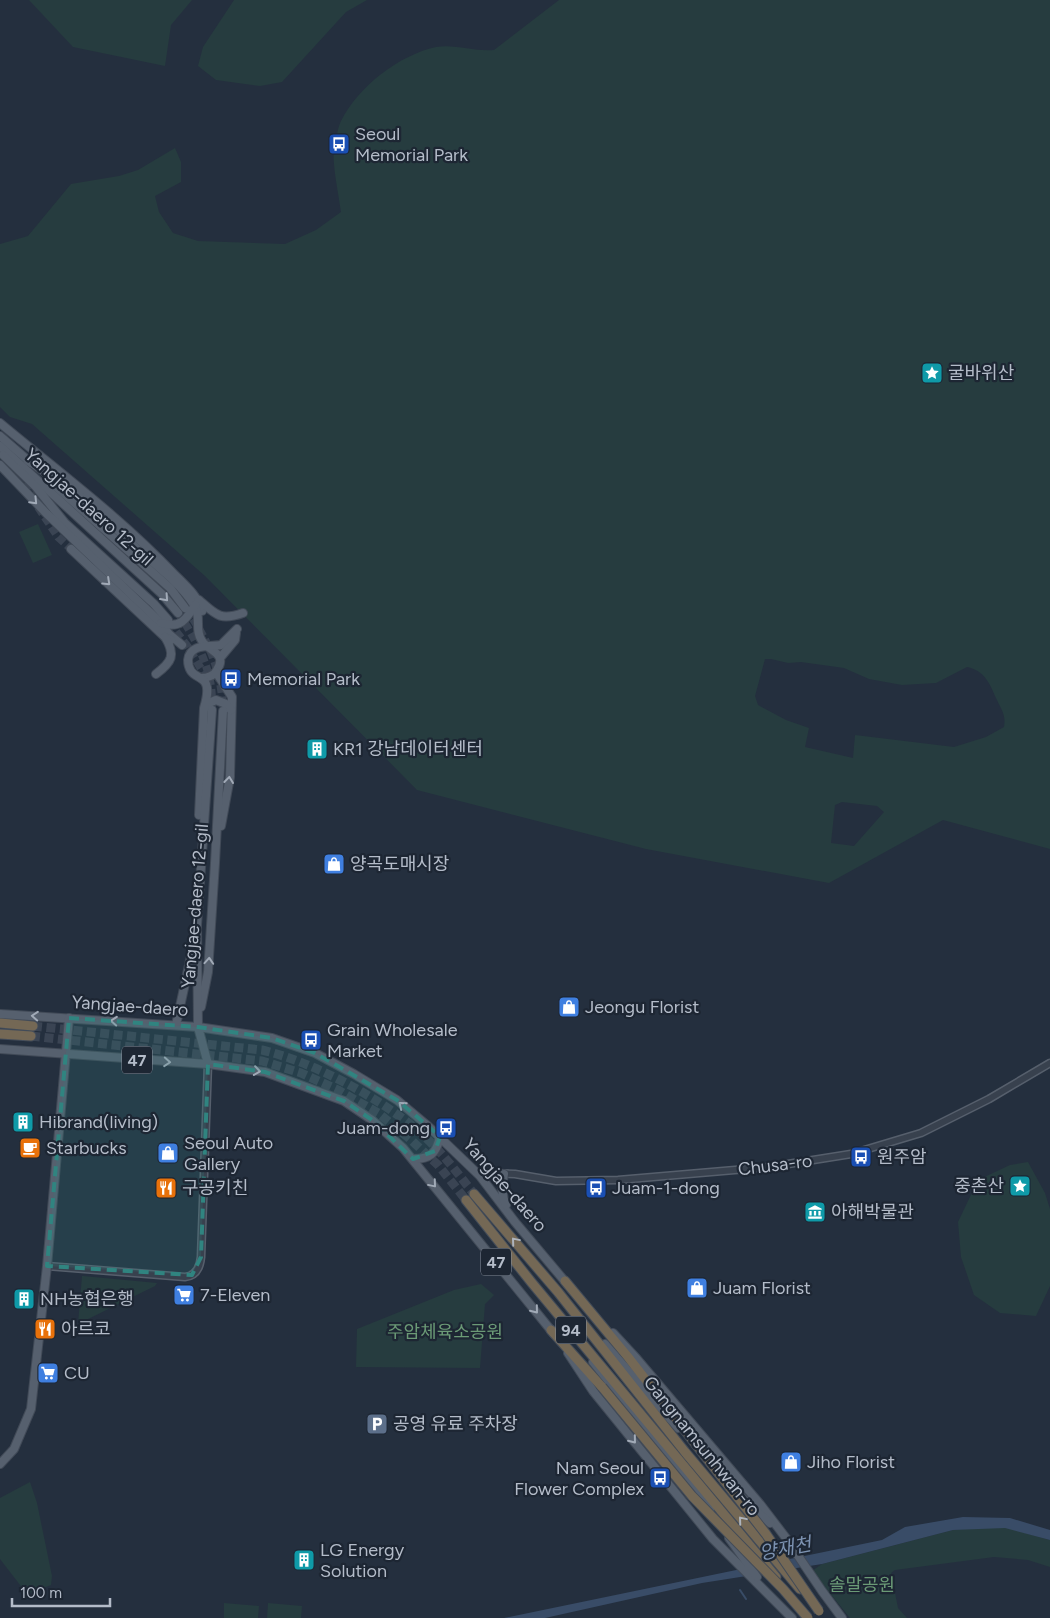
<svg xmlns="http://www.w3.org/2000/svg" width="1050" height="1618" viewBox="0 0 1050 1618" font-family="Figtree,'Noto Sans KR',sans-serif">
  <rect width="100%" height="100%" fill="#242f3e"/>
  <g fill="#263c3f" fill-rule="evenodd">
    <polygon points="29,0 192,0 171,25 165,66 73,47"/>
    <polygon points="234,0 367,0 346,12 282,82 260,86 216,80 198,66 203,47"/>
    <path d="M559,0H1050V849L943,820L829,883L646,849L417,790L205,576L32,424L10,417L0,407V244L28,236L71,184L119,176L138,170L175,148L181,162V182L155,196L159,212L173,233L198,241L285,244L316,230L341,212C339,196 332,164 334,151C336,142 337,129 341,121C358,87 399,55 436,47C456,44 475,52 494,50ZM765,659H771L788,663L801,662L844,668L869,679L902,685L936,683L967,667C986,671 990,685 997,700C1002,711 1006,715 1004,727L986,737L954,747L855,735L853,758L805,747L809,728L786,720L758,705L755,696ZM842,802L877,806L884,812L854,846L831,843L835,805Z"/>
    <polygon points="38,524 52,555 33,563 19,532"/>
    <polygon points="1028,1162 1045,1193 1050,1209 1050,1286 1036,1316 1000,1313 974,1295 961,1257 958,1222 978,1180 1010,1165"/>
    <polygon points="82,1276 83,1276 157,1283 155,1286 78,1324"/>
    <polygon points="481,1284 494,1295 485,1304 480,1368 356,1367 357,1329 454,1290"/>
    <polygon points="30,1482 37,1503 52,1576 51,1585 27,1594 0,1559 0,1498"/>
    <polygon points="1000,1526 1050,1540 1050,1567 1028,1560 994,1557 895,1570 891,1573 898,1608 907,1618 850,1618 812,1571 822,1564 953,1530"/>
    <polygon points="224,1603 259,1606 258,1618 224,1618"/>
    <polygon points="268,1603 302,1606 301,1618 267,1618"/>
  </g>
  <polygon fill="#394c67" points="963,1517 1010,1518 1050,1530 1050,1540 1005,1528 953,1530 822,1564 702,1583 545,1618 504,1618 882,1540 905,1527"/>
  <g fill="none" stroke-linecap="round" stroke-linejoin="round">
    <polyline stroke="#394c67" stroke-width="2" points="740,1590 746,1599"/>
    <g stroke="#3a4453" stroke-width="8" stroke-dasharray="8 4" stroke-linecap="butt">
      <polyline points="25,483 32,497"/>
      <polyline points="38,507 58,537 71,549"/>
      <path d="M186,609C209,641 221,669 223,709"/>
      <path d="M178,613C192,633 205,656 210,681C212,689 212,699 212,708"/>
      <polyline points="169,622 188,647 206,677"/>
    </g>
    <g stroke="#3a4453" stroke-width="9" stroke-dasharray="9 4.5" stroke-linecap="butt">
      <path d="M33,1026L262,1050C313,1062 374,1095 415,1128C438,1147 456,1171 474,1194"/>
      <polyline points="31,1036 262,1061 301,1073 338,1090 378,1113 410,1139 438,1165 466,1200"/>
    </g>
    <g stroke="#565f6c" stroke-width="9">
      <g id="minor">
        <polyline points="480,1176 493,1173 515,1174 556,1181 618,1180 769,1167 851,1154 921,1133 989,1099 1050,1063"/>
        <path d="M47,1266L185,1277C196,1276 200,1267 201,1257L208,1064"/>
      </g>
    </g>
    <g stroke="#414a57" stroke-width="10">
      <g id="major">
        <path d="M0,423C59,472 122,519 174,574C185,585 198,596 202,611"/>
        <polyline points="0,436 31,463"/>
        <polyline points="0,446 162,594 178,613"/>
        <polyline points="3,455 36,487 65,523 154,604 168,620"/>
        <path d="M28,461C45,472 62,483 78,495C101,513 122,535 143,554C161,569 181,585 194,605C202,617 194,630 202,641C208,651 228,653 217,670C214,676 208,678 201,678"/>
        <polyline points="0,465 47,514 161,623 169,634 182,645"/>
        <polyline points="52,483 170,588 185,608"/>
        <polyline points="71,549 165,637 171,640"/>
        <path d="M199,600C216,615 220,621 243,613"/>
        <path d="M161,623C180,629 186,620 195,605"/>
        <polyline points="220,658 235,640 236,633"/>
        <polyline points="216,672 232,697 230,777 221,826"/>
        <path d="M156,674C172,662 176,655 165,637"/>
        <polyline points="205,708 209,703 216,700 226,704 231,710"/>
        <path d="M199,815L204,708C206,701 209,691 206,684C203,677 195,677 191,671C189,668 188,663 188,660C190,643 210,647 221,645L237,629"/>
        <polyline points="201,1007 208,972 215,863 223,711"/>
        <polyline points="0,1014 198,1027 272,1038 315,1053 354,1074 397,1100 428,1126 480,1176 515,1222 568,1285"/>
        <polyline points="176,1025 194,942"/>
        <polyline points="0,1049 208,1064 265,1072 344,1101 372,1120 403,1148 554,1334"/>
        <polyline points="208,1064 198,1027 197,925 212,710"/>
        <path d="M413,1159C430,1159 436,1154 440,1137"/>
        <path d="M504,1174C502,1185 501,1194 506,1205"/>
        <polyline points="613,1333 637,1359 760,1504 786,1538 822,1591 842,1618"/>
        <polyline points="605,1344 678,1428"/>
        <polyline points="568,1353 593,1391 713,1539 792,1618"/>
        <polyline points="593,1362 695,1488 710,1510"/>
        <polyline points="0,1464 14,1449 31,1409 47,1266 69,1018"/>
        <polyline points="741,1497 770,1523"/>
        <polyline points="729,1538 757,1577"/>
      </g>
    </g>
    <g stroke="#434c59" stroke-width="11">
      <g id="highway">
        <polyline points="0,1023 33,1026"/>
        <polyline points="0,1034 31,1036"/>
        <polyline points="474,1194 558,1292 685,1452 800,1589"/>
        <polyline points="466,1200 532,1283 776,1577"/>
        <polyline points="565,1281 628,1357 695,1443"/>
        <polyline points="551,1330 602,1387"/>
      </g>
    </g>
    <use href="#minor" stroke="#38414e" stroke-width="6"/>
    <use href="#major" stroke="#56606e" stroke-width="8"/>
    <use href="#highway" stroke="#746855" stroke-width="9"/>
    <g stroke="#434c59" stroke-width="11" stroke-linecap="butt">
      <g id="highway-bridge">
        <polyline points="602,1387 692,1496 783,1589 808,1618"/>
        <polyline points="695,1443 766,1534 819,1611"/>
      </g>
    </g>
    <use href="#highway-bridge" stroke="#746855" stroke-width="9"/>
  </g>
  <defs><path id="oneway-chevron" d="M-2-3.5L2.5 0L-2 3.5" fill="none" stroke-width="1.6" stroke-linecap="round" stroke-linejoin="round" transform="scale(1.25)"/></defs>
  <g stroke="#a1aab7">
    <use href="#oneway-chevron" transform="translate(34 501) rotate(46)"/>
    <use href="#oneway-chevron" transform="translate(107 582) rotate(43)"/>
    <use href="#oneway-chevron" transform="translate(165 598) rotate(48)"/>
    <use href="#oneway-chevron" transform="translate(229 780) rotate(-83)"/>
    <use href="#oneway-chevron" transform="translate(209 961) rotate(-86)"/>
    <use href="#oneway-chevron" transform="translate(35 1016) rotate(-176)"/>
    <use href="#oneway-chevron" transform="translate(114 1021) rotate(-176)"/>
    <use href="#oneway-chevron" transform="translate(167 1062) rotate(4)"/>
    <use href="#oneway-chevron" transform="translate(257 1071) rotate(8)"/>
    <use href="#oneway-chevron" transform="translate(402 1105) rotate(-141)"/>
    <use href="#oneway-chevron" transform="translate(433 1184) rotate(50)"/>
    <use href="#oneway-chevron" transform="translate(535 1310) rotate(51)"/>
    <use href="#oneway-chevron" transform="translate(633 1440) rotate(51)"/>
  </g>
  <g stroke="#aeb4bd">
    <use href="#oneway-chevron" transform="translate(515 1241) rotate(-130)"/>
    <use href="#oneway-chevron" transform="translate(742 1520) rotate(-130)"/>
  </g>
  <path fill="#308480" fill-opacity="0.2" stroke="#308480" stroke-width="4" stroke-dasharray="10 6" stroke-linejoin="round" d="M69,1018L198,1027L272,1038L315,1053L397,1100L428,1126L440,1137L435,1151L413,1159L372,1120L344,1101L265,1072L208,1064L201,1257L192,1275L47,1266Z"/>
  <defs>
    <g id="bus-square" transform="scale(1.125)"><rect x="-9" y="-9" width="18" height="18" rx="4" fill="#1a4fb4" stroke="#1d2633"/><path d="M-5-6H5V4H4V6H2V4H-2V6H-4V4H-5ZM-3.5-4V0h7V-4ZM-3.5 1.2v1.5H-2V1.2ZM2 1.2v1.5H3.5V1.2Z" fill="#fff"/></g>
    <g id="sight-square" transform="scale(1.125)"><rect x="-9" y="-9" width="18" height="18" rx="4" fill="#0f9aa8" stroke="#1d2633"/><path d="M0-6L1.8-2.2L6-1.7L2.9 1.2L3.7 5.4L0 3.3L-3.7 5.4L-2.9 1.2L-6-1.7L-1.8-2.2Z" fill="#fff"/></g>
    <g id="building-square" transform="scale(1.125)"><rect x="-9" y="-9" width="18" height="18" rx="4" fill="#0f9aa8" stroke="#1d2633"/><path d="M-4-6H4V6H1V3H-1V6H-4ZM-2.5-4.3h1.7v1.8h-1.7ZM.8-4.3h1.7v1.8H.8ZM-2.5-1h1.7V.8h-1.7ZM.8-1h1.7V.8H.8Z" fill="#fff"/></g>
    <g id="shop-square" transform="scale(1.125)"><rect x="-9" y="-9" width="18" height="18" rx="4" fill="#3f7fe0" stroke="#1d2633"/><path d="M-5-2.5h2.3a2.7 3.5 0 0 1 5.4 0H5L5.5 6h-11ZM-1.5-2.5h3a1.5 2.3 0 0 0-3 0Z" fill="#fff"/></g>
    <g id="cafe-square" transform="scale(1.125)"><rect x="-9" y="-9" width="18" height="18" rx="4" fill="#e8710a" stroke="#1d2633"/><path d="M-5.5-4.5H6V0H3Q3 3.5 0 3.5H-2.5Q-5.5 3.5-5.5 0ZM3-3.2v2h1.7v-2ZM-6 4.5H4V6H-6Z" fill="#fff"/></g>
    <g id="restaurant-square" transform="scale(1.125)"><rect x="-9" y="-9" width="18" height="18" rx="4" fill="#e8710a" stroke="#1d2633"/><path d="M-5-6h1v4h1v-4h1v4h1v-4h1v5L-1.5 .5V6h-2V.5L-5-1ZM5-6V6H3V1.5H1.5Q1.5-4 5-6Z" fill="#fff"/></g>
    <g id="museum-square" transform="scale(1.125)"><rect x="-9" y="-9" width="18" height="18" rx="4" fill="#0f9aa8" stroke="#1d2633"/><path d="M0-6L6-3V-2H-6V-3ZM-5-1h2V3h-2ZM-1-1h2V3h-2ZM3-1h2V3H3ZM-6 4H6V6H-6Z" fill="#fff"/></g>
    <g id="supermarket-square" transform="scale(1.125)"><rect x="-9" y="-9" width="18" height="18" rx="4" fill="#3f7fe0" stroke="#1d2633"/><path d="M-6-5.5h2.5l.6 2H6L4.5 2H-2.5L-4.4-4H-6ZM-1.5 3.2a1.3 1.3 0 1 0 .1 0ZM3 3.2a1.3 1.3 0 1 0 .1 0Z" fill="#fff"/></g>
    <g id="parking-square" transform="scale(1.125)"><rect x="-9" y="-9" width="18" height="18" rx="4" fill="#5c6f8a" stroke="#1d2633"/><path d="M-3.5-5.5H1a3.5 3.5 0 0 1 0 7H-1V5.5H-3.5ZM-1-3.4V-.6H.8a1.4 1.4 0 0 0 0-2.8Z" fill="#fff"/></g>
  </defs>
  <g fill-rule="evenodd">
    <use href="#bus-square" x="339" y="144"/>
    <use href="#sight-square" x="932" y="373"/>
    <use href="#bus-square" x="231" y="679"/>
    <use href="#building-square" x="317" y="749"/>
    <use href="#shop-square" x="334" y="864"/>
    <use href="#shop-square" x="569" y="1007"/>
    <use href="#bus-square" x="311" y="1040"/>
    <use href="#building-square" x="23" y="1122"/>
    <use href="#bus-square" x="446" y="1128"/>
    <use href="#cafe-square" x="30" y="1148"/>
    <use href="#shop-square" x="168" y="1153"/>
    <use href="#bus-square" x="861" y="1157"/>
    <use href="#sight-square" x="1020" y="1186"/>
    <use href="#restaurant-square" x="166" y="1188"/>
    <use href="#bus-square" x="596" y="1188"/>
    <use href="#museum-square" x="815" y="1212"/>
    <use href="#shop-square" x="697" y="1288"/>
    <use href="#supermarket-square" x="184" y="1295"/>
    <use href="#building-square" x="24" y="1299"/>
    <use href="#restaurant-square" x="45" y="1329"/>
    <use href="#supermarket-square" x="48" y="1373"/>
    <use href="#parking-square" x="377" y="1424"/>
    <use href="#shop-square" x="791" y="1462"/>
    <use href="#bus-square" x="660" y="1478"/>
    <use href="#building-square" x="304" y="1560"/>
  </g>
  <g text-anchor="middle" stroke-width="4.5" stroke-linejoin="round" paint-order="stroke">
    <g fill="#1d2633" stroke="#878f9c" stroke-width="1">
      <rect x="122" y="1046.5" width="30" height="27" rx="4"/>
      <rect x="481" y="1248.5" width="30" height="27" rx="4"/>
      <rect x="556" y="1316.5" width="30" height="27" rx="4"/>
    </g>
    <g font-size="16" font-weight="bold" fill="#b4bcc9">
      <text x="137" y="1066">47</text>
      <text x="496" y="1268">47</text>
      <text x="571" y="1336">94</text>
    </g>
    <g font-size="18" fill="#b4bcc9" stroke="#1d2633" text-anchor="start">
      <text x="355" y="140">Seoul<tspan x="355" dy="21">Memorial Park</tspan></text>
      <text x="948" y="379">굴바위산</text>
      <text x="247" y="685">Memorial Park</text>
      <text x="333" y="755">KR1 강남데이터센터</text>
      <text x="350" y="870">양곡도매시장</text>
      <text x="585" y="1013">Jeongu Florist</text>
      <text x="327" y="1036">Grain Wholesale<tspan x="327" dy="21">Market</tspan></text>
      <text x="39" y="1128">Hibrand(living)</text>
      <text x="430" y="1134" text-anchor="end">Juam-dong</text>
      <text x="184" y="1149">Seoul Auto<tspan x="184" dy="21">Gallery</tspan></text>
      <text x="46" y="1154">Starbucks</text>
      <text x="877" y="1163">원주암</text>
      <text x="1004" y="1192" text-anchor="end">중촌산</text>
      <text x="182" y="1194">구공키친</text>
      <text x="612" y="1194">Juam-1-dong</text>
      <text x="831" y="1218">아해박물관</text>
      <text x="713" y="1294">Juam Florist</text>
      <text x="200" y="1301">7-Eleven</text>
      <text x="40" y="1305">NH농협은행</text>
      <text x="61" y="1335">아르코</text>
      <text x="64" y="1379">CU</text>
      <text x="393" y="1430">공영 유료 주차장</text>
      <text x="807" y="1468">Jiho Florist</text>
      <text x="644" y="1474" text-anchor="end">Nam Seoul<tspan x="644" dy="21">Flower Complex</tspan></text>
      <text x="320" y="1556">LG Energy<tspan x="320" dy="21">Solution</tspan></text>
    </g>
    <g font-size="18" fill="#b4bcc9" stroke="#1d2633">
      <text transform="translate(89 507) rotate(42)" y="6">Yangjae-daero 12-gil</text>
      <text transform="translate(195 906) rotate(-85)" y="6">Yangjae-daero 12-gil</text>
      <text transform="translate(130 1006) rotate(4)" y="6">Yangjae-daero</text>
      <text transform="translate(775 1165) rotate(-7)" y="6">Chusa-ro</text>
      <text transform="translate(505 1185) rotate(49)" y="6">Yangjae-daero</text>
      <text transform="translate(702 1446) rotate(51)" y="6">Gangnamsunhwan-ro</text>
    </g>
    <g font-size="18" fill="#6b9a76" stroke="#1d2633">
      <text x="445" y="1338">주암체육소공원</text>
      <text x="862" y="1591">솔말공원</text>
    </g>
    <g font-size="19" font-style="italic" fill="#7c92b1" stroke="#1d2633">
      <text transform="translate(785 1548) rotate(-11)" y="7">양재천</text>
    </g>
  </g>
  <path d="M12 1598v8h98v-8" fill="none" stroke="#b4bcc9" stroke-width="2.5"/>
  <text x="20" y="1598" font-size="15" fill="#b4bcc9" stroke="#1d2633" stroke-width="4" paint-order="stroke">100 m</text>
</svg>
